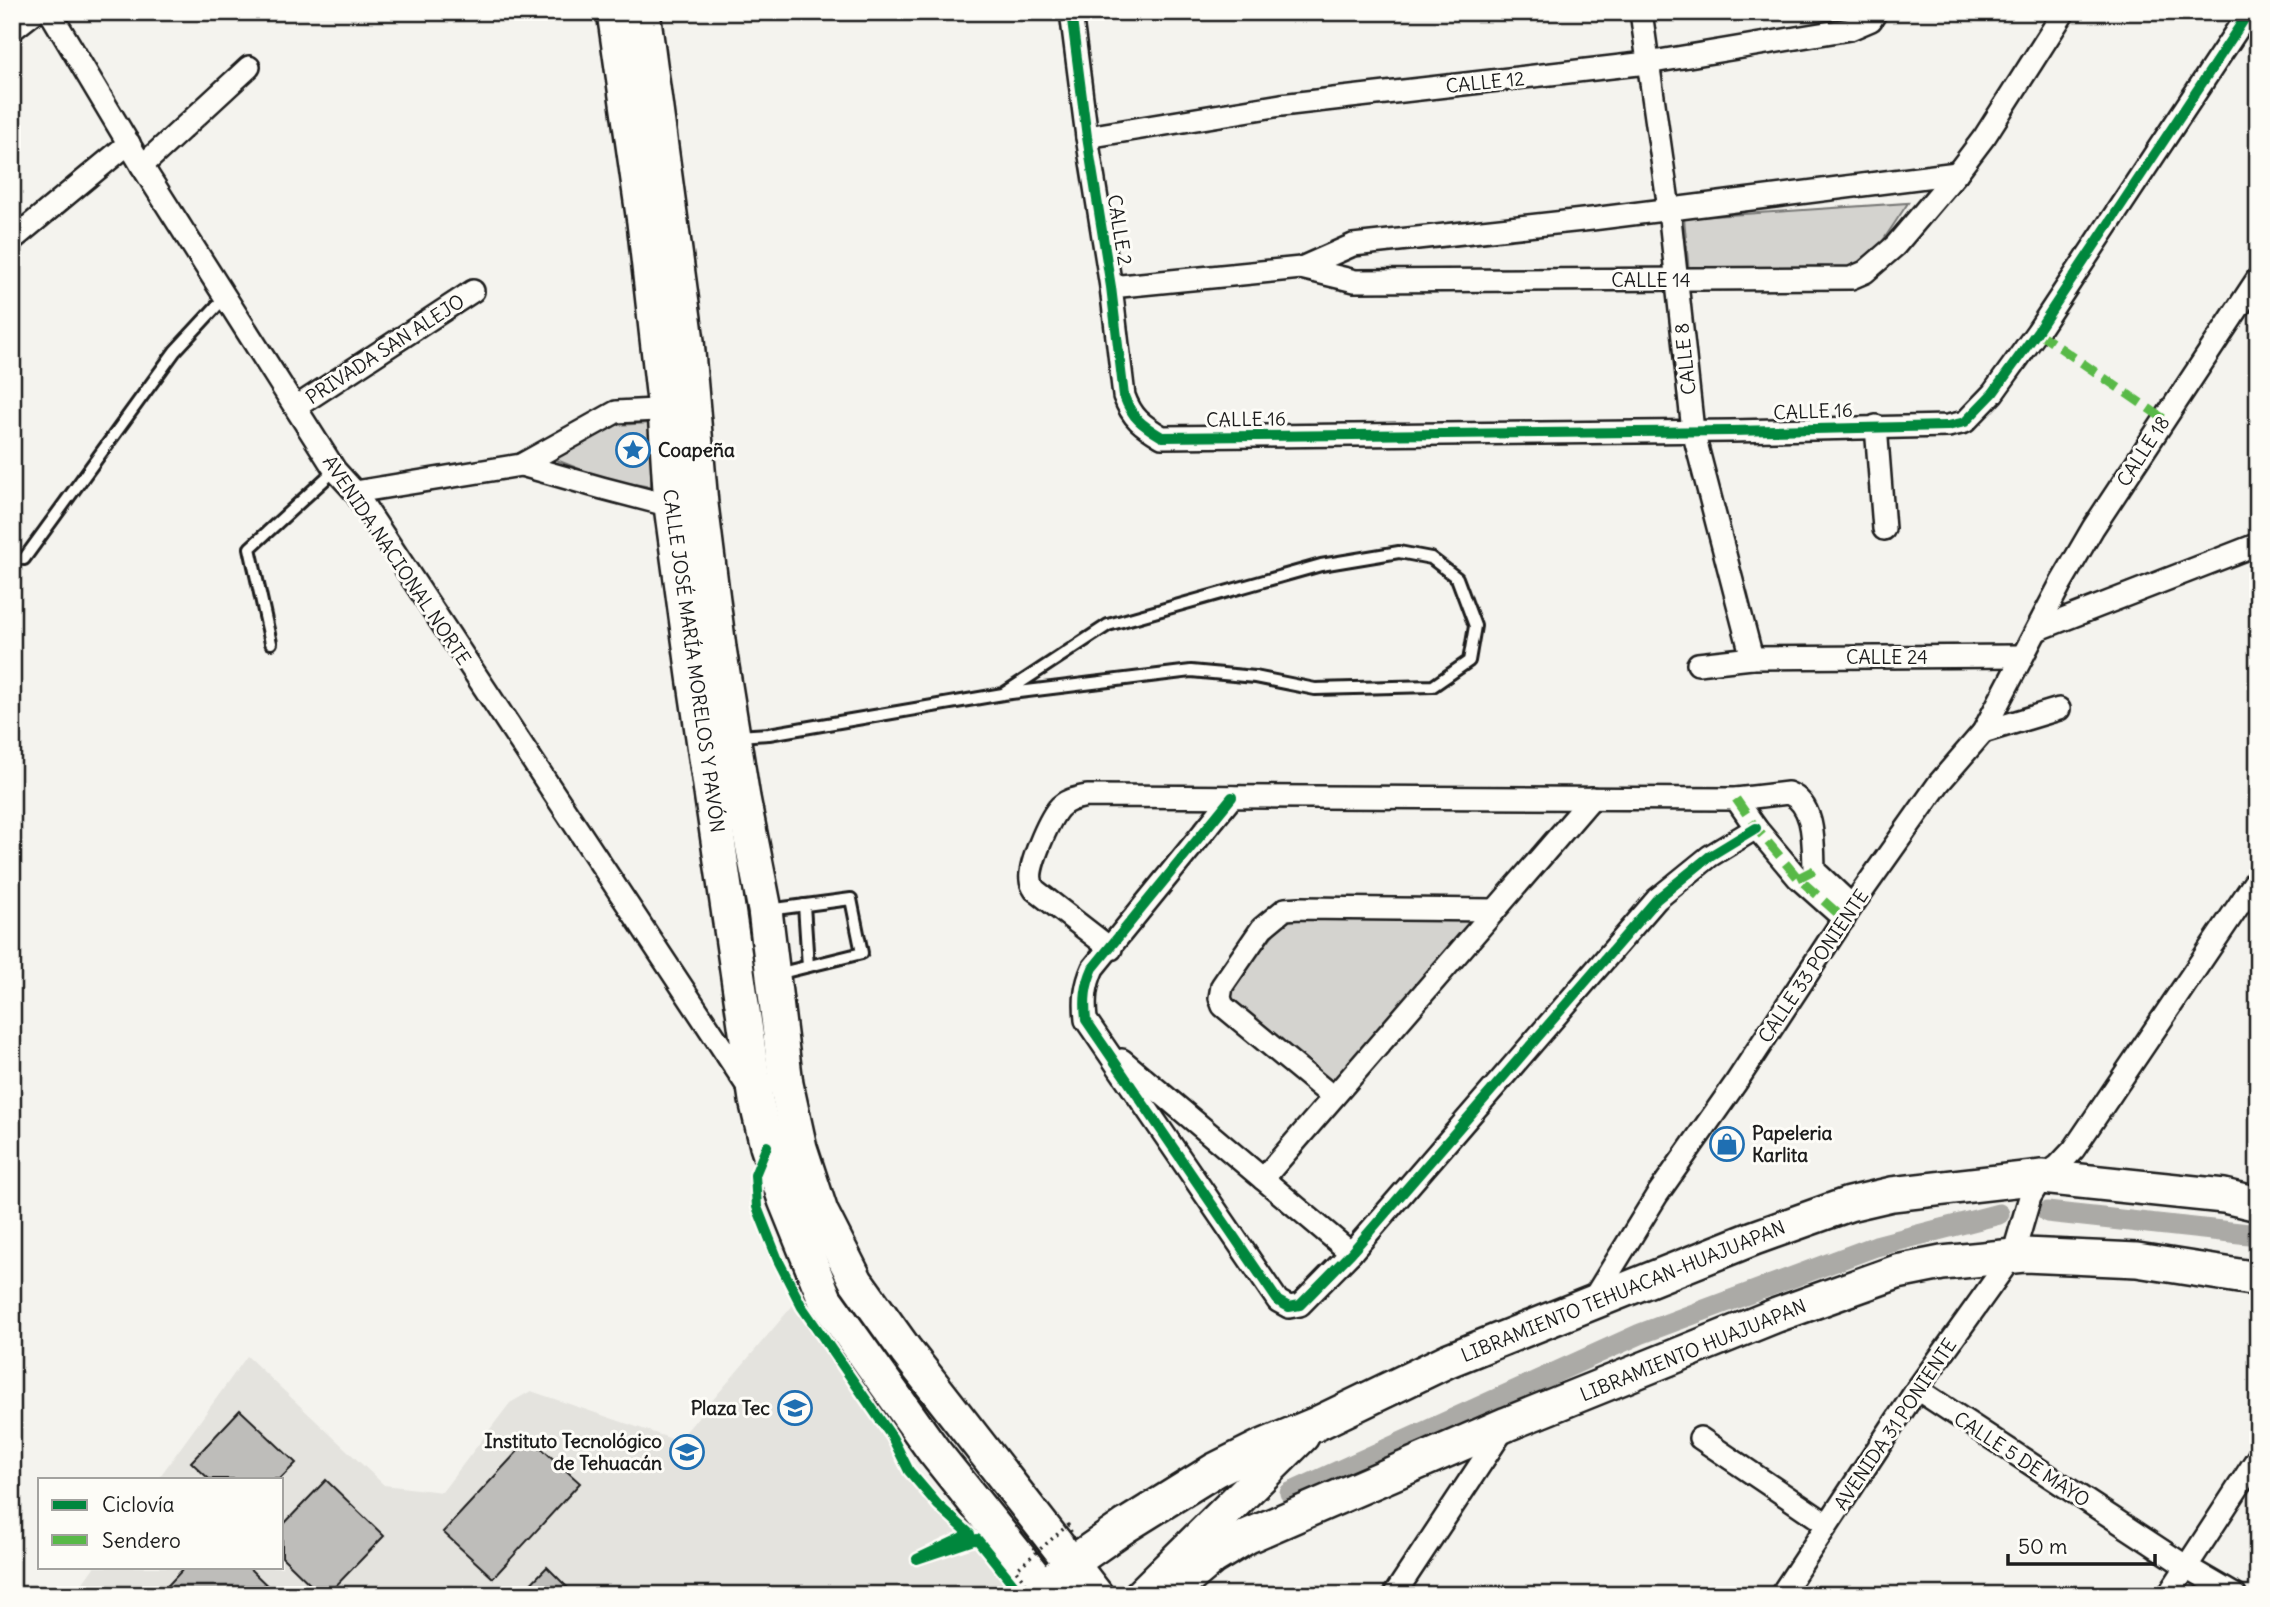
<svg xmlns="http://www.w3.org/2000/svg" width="2270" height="1607" viewBox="0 0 2270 1607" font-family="Delius,sans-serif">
  <rect width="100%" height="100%" fill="#f4f3ee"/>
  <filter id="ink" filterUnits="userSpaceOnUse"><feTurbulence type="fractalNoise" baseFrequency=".0143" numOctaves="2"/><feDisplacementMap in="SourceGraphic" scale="14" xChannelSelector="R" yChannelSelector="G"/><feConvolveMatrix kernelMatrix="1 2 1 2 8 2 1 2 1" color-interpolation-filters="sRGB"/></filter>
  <g filter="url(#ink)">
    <polygon fill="#e4e3de" points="794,1304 895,1432 903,1462 956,1525 977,1539 1020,1595 74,1595 94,1567 282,1567 282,1479 158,1479 247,1356 384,1485 442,1492 510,1403 531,1391 678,1441"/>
    <g fill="#d4d3cf" stroke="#787876" stroke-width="2">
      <polygon points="1908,203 1864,269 1689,272 1684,218"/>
      <polygon points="652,423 651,487 605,479 554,459 616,425"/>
      <polygon points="1289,914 1476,916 1332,1088 1226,995"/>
    </g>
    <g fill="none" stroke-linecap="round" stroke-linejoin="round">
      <g stroke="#abaaa6" stroke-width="21">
        <polyline points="2047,1212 2258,1235"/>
        <polyline points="1290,1493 1640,1334 1876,1246 1999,1214"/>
      </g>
    </g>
    <g fill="#bebdba" stroke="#1c1c1c" stroke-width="2">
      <polygon points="240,1410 296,1463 280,1479 209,1479 191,1462"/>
      <polygon points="530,1438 580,1483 493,1578 443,1532"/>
      <polygon points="326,1480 384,1536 327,1595 321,1595 282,1557 282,1526"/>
      <polygon points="185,1567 248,1567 277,1595 159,1595"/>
      <polygon points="547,1567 573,1593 571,1595 520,1595"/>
    </g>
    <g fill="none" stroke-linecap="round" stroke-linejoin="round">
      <g stroke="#1c1c1c" stroke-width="16">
        <g id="service">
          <polyline points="24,559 175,351 226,296"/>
          <polyline points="271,643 250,548 335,470"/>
          <polyline points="737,736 769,734 1003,694 1191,671 1255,677 1315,689 1433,686 1469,661 1475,626 1457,578 1431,558 1399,552 1321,565 1108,625 1003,694"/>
          <polyline points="804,905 808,966"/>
          <polyline points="768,910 851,899 862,953 777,974"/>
        </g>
      </g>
      <g stroke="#1c1c1c" stroke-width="26">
        <g id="minor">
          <polyline points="50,12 142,166 335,470 355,492 750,1090"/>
          <path d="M1071,12L1087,137L1111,287L1124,396C1132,418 1142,425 1162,437L1731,431L1948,426L1965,422L1993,393L2037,332L2249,12"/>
          <polyline points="1641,12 1669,209 1693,431 1752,658"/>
          <polyline points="12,30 35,12"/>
          <polyline points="1087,137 1281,105 1647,63 1850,29 1871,20 1876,12"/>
          <polyline points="142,166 249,67"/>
          <polyline points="12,240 129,143"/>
          <polyline points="1301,268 1355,281 1851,278 1865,272 1895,246 1957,173 1985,136 2064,12"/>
          <polyline points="1111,287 1301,268 1353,245 1592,219 1957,173"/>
          <polyline points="296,407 473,291"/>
          <polyline points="1876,426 1884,529"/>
          <polyline points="521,465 602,488 671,506 681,505"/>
          <polyline points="355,492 521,465 616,412 676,409"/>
          <polyline points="2037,630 2258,544"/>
          <polyline points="1698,664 1752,658 2022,656"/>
          <polyline points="1983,732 2059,709"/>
          <path d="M1232,797L1093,968C1085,986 1084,1000 1086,1020L1278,1301L1289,1307L1300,1305L1351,1253L1657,899L1710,856L1756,828"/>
          <polyline points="1736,799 1756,828 1798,878 1844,919"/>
          <path d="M1111,949L1035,890C1033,887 1031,884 1031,880C1028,866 1049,820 1058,809C1065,800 1077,798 1087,796L1736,799L1788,793C1816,804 1813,845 1814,870L1852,906"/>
          <polyline points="1122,1060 1351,1253"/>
          <polyline points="1333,1097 1223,1006 1220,998 1222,986 1262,928 1285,909 1300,908 1495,910"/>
          <polyline points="1263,1179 1592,798"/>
          <polyline points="1590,1304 1657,1195 1735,1084 1852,906 1939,783 1983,732 2061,583 2093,528 2258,278"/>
          <polyline points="1917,1389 2187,1567 2235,1595"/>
          <polyline points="1700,1438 1827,1524"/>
          <polyline points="1394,1595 1505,1427"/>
          <polyline points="1781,1595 1917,1389 2013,1255 2030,1197 2042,1177 2058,1166 2074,1149 2258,877"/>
          <polyline points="2168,1595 2258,1457"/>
        </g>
      </g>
      <g stroke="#1c1c1c" stroke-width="38">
        <g id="primary">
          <polyline points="614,12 644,222 665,410 671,506 694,676 756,1100 767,1146 785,1200 825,1299 933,1450 1049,1595"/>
          <polyline points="643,12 687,341 701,504 719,648 743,798 765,910 786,1084 800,1148 821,1212 856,1281 906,1351 1096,1595"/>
          <polyline points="1056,1577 1072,1563 1125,1526 1215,1470 1259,1448 1314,1425 1449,1360 1754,1238 1849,1204 1892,1194 2042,1177 2224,1196 2258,1204"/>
          <polyline points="1141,1595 1302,1436"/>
          <polyline points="1168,1595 1212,1558 1248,1536 1507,1424 1777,1315 1897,1272 1942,1263 2024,1255 2137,1260 2258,1279"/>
        </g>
      </g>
      <use href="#service" stroke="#fdfcf7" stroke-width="10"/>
      <use href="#minor" stroke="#fdfcf7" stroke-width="21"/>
      <use href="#primary" stroke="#fdfcf7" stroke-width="33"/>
      <polyline stroke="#1c1c1c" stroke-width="3.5" stroke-dasharray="2 5" stroke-linecap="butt" points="1030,1589 1016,1570 1068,1525 1076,1543"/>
      <g stroke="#58b947" stroke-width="9" stroke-dasharray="18 9" stroke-linecap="butt">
        <polyline points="2037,332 2164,419"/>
        <polyline points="1736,799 1756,828 1798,878 1844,919"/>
        <polyline points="1798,878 1814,870"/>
      </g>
      <g stroke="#fdfcf7" stroke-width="15">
        <g id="cycleway">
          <path d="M1071,12L1087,137L1111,287L1124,396C1132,418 1142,425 1162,437L1731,431L1948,426L1965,422L1993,393L2037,332L2249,12"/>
          <path d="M1232,797L1093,968C1085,986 1084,1000 1086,1020L1278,1301L1289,1307L1300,1305L1351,1253L1657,899L1710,856L1756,828"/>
          <polyline points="767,1146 755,1175 757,1207 778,1260 802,1307 892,1437 909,1471 938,1505 970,1534 917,1559 977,1539 1022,1595"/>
        </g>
      </g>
      <use href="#cycleway" stroke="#00873e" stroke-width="10"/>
    </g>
  </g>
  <defs>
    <g id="sight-ring" transform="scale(1.75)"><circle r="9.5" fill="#fdfcf7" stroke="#1f6fb2" stroke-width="1.5"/><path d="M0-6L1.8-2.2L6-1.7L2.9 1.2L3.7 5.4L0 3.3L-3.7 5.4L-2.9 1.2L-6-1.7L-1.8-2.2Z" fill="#1f6fb2"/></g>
    <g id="shop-ring" transform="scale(1.75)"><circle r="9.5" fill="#fdfcf7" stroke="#1f6fb2" stroke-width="1.5"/><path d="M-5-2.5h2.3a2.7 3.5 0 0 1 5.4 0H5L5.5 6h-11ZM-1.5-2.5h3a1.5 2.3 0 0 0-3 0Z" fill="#1f6fb2"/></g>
    <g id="school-ring" transform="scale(1.75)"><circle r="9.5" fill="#fdfcf7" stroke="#1f6fb2" stroke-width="1.5"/><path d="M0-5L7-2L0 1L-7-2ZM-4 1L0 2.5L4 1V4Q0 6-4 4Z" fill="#1f6fb2"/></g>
    <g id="university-ring" transform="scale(1.75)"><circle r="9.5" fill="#fdfcf7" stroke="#1f6fb2" stroke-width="1.5"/><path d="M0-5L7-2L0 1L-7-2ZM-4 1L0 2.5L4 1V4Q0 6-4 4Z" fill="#1f6fb2"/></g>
  </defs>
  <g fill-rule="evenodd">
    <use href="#sight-ring" x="633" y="450"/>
    <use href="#shop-ring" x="1727" y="1144"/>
    <use href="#school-ring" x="795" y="1408"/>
    <use href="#university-ring" x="687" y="1452"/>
  </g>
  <g text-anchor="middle" stroke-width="6" stroke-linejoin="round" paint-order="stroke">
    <g font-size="19" fill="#1c1c1c" stroke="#fdfcf7">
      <text transform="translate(1485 82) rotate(-6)" y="7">CALLE 12</text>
      <text transform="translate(1120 230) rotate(81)" y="7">CALLE 2</text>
      <text x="1651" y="287">CALLE 14</text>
      <text transform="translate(385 349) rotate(-33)" y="7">PRIVADA SAN ALEJO</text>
      <text transform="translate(1685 359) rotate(-96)" y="7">CALLE 8</text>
      <text transform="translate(1813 411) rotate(-2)" y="7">CALLE 16</text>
      <text transform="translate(1246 419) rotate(-1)" y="7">CALLE 16</text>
      <text transform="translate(2143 451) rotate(-57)" y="7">CALLE 18</text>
      <text transform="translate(397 560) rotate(56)" y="7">AVENIDA NACIONAL NORTE</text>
      <text x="1887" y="664">CALLE 24</text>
      <text transform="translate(694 661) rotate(82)" y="7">CALLE JOSÉ MARÍA MORELOS Y PAVÓN</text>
      <text transform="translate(1813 966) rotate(-56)" y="7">CALLE 33 PONIENTE</text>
      <text transform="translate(1623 1291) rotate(-22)" y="7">LIBRAMIENTO TEHUACAN-HUAJUAPAN</text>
      <text transform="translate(1693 1350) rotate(-22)" y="7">LIBRAMIENTO HUAJUAPAN</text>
      <text transform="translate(1895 1424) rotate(-56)" y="7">AVENIDA 31 PONIENTE</text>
      <text transform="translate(2022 1459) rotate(33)" y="7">CALLE 5 DE MAYO</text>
    </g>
    <g font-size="19" font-weight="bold" fill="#1c1c1c" stroke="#fdfcf7" text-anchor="start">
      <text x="658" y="457">Coapeña</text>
      <text x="1752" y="1140">Papeleria<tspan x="1752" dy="22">Karlita</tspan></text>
      <text x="770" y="1415" text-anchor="end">Plaza Tec</text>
      <text x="662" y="1448" text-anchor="end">Instituto Tecnológico<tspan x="662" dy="22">de Tehuacán</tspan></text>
    </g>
  </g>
  <rect width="2270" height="1607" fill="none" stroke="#fdfcf7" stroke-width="42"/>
  <rect x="21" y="21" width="2228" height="1565" fill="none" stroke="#1c1c1c" stroke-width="2.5" filter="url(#ink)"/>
  <rect x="38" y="1478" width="245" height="91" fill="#fdfcf7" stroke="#a3a29f" stroke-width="2"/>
  <rect x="52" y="1500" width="35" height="10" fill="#00873e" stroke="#a3a29f" stroke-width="2"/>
  <text x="102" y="1512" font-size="21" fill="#1c1c1c">Ciclovía</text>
  <rect x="52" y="1535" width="35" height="10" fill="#58b947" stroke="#a3a29f" stroke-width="2"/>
  <text x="102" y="1548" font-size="21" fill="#1c1c1c">Sendero</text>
  <path d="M2008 1554v10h147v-10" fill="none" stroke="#1c1c1c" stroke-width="3.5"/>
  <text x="2018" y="1554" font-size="21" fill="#1c1c1c" stroke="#fdfcf7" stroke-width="5" paint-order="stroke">50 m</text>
</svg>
